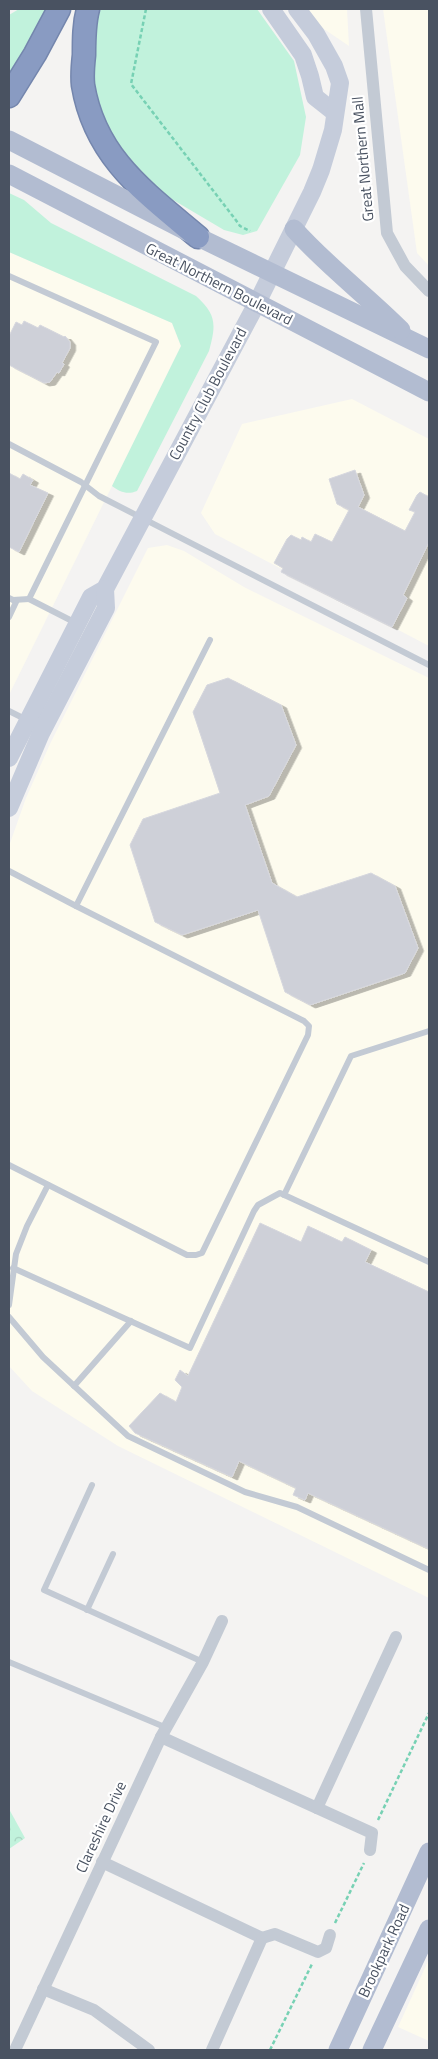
<svg xmlns="http://www.w3.org/2000/svg" width="438" height="2059" viewBox="0 0 438 2059" font-family="'Titillium Web',sans-serif">
  <defs>
    <pattern id="forest-crowns" width="20" height="18" patternUnits="userSpaceOnUse" patternTransform="scale(1.25)"><rect width="20" height="18" fill="#c1f2dc"/><path d="M2 6a3 3 0 1 1 6 0M12 15a3 3 0 1 1 6 0" fill="none" stroke="#a7d1bf"/></pattern>
    <filter id="shadow"><feDropShadow dx="5.5" dy="3" stdDeviation="0" flood-color="#0004"/></filter>
  </defs>
  <rect width="100%" height="100%" fill="#f4f3f2"/>
  <g fill="#fdfbee">
    <polygon points="307,9 347,9 349,46 321,27"/>
    <polygon points="383,9 429,9 429,266 417,253"/>
    <polygon points="9,252 172,323 181,346 9,695"/>
    <polygon points="352,399 429,439 429,646 215,534 201,513 242,424"/>
    <polygon points="167,545 184,551 244,587 429,678 429,1598 118,1446 32,1391 9,1366 9,846 26,798 50,744 148,548"/>
    <polygon points="429,1959 429,2041 398,2027"/>
  </g>
  <g fill="#c1f2dc">
    <polygon points="19,9 53,9 9,83 9,15"/>
    <polygon points="99,9 257,9 294,61 306,117 300,155 257,231 243,235 224,230 131,175 94,115 92,32"/>
    <path d="M9,193L24,200L51,223L196,296C217,315 216,325 209,351L137,491C127,495 120,492 112,486L181,346L172,323L9,252Z"/>
  </g>
  <polygon fill="url(#forest-crowns)" points="9,1809 25,1838 9,1849"/>
  <g fill="#ced0d8" stroke="#d6d7de" filter="url(#shadow)">
    <polygon points="24,321 38,328 40,325 64,337 65,336 70,342 70,348 62,363 64,364 59,373 57,372 50,382 44,383 9,365 9,336 16,322 22,325"/>
    <polygon points="355,470 364,495 358,507 405,531 415,512 409,510 417,495 420,492 429,497 429,542 403,595 407,598 392,627 281,572 283,568 274,563 287,539 291,535 301,540 302,537 311,542 315,534 332,542 349,510 337,504 329,479"/>
    <polygon points="9,473 20,479 23,474 33,480 30,485 48,493 19,552 9,547"/>
    <polygon points="228,678 281,705 296,745 269,796 245,805 272,883 297,897 371,873 395,886 418,948 405,973 310,1005 285,992 258,910 182,935 155,922 130,845 143,819 220,793 193,712 207,685"/>
    <polygon points="260,1223 301,1242 308,1226 342,1242 345,1237 371,1250 365,1262 429,1292 429,1549 308,1493 305,1500 293,1495 296,1488 239,1461 232,1477 135,1433 129,1426 160,1393 176,1402 182,1387 175,1380 180,1370 188,1376"/>
  </g>
  <g fill="none" stroke-linecap="round" stroke-linejoin="round">
    <g stroke="#7486ad" stroke-width="25">
      <g id="highway">
        <path d="M88,9C84,24 84,39 84,55C83,64 82,76 83,85C95,158 146,193 198,237"/>
        <polyline points="9,96 35,54 59,9"/>
      </g>
    </g>
    <g stroke="#77d1b4" stroke-width="2.5" stroke-dasharray="4 2.5" stroke-linecap="butt">
      <polyline points="146,9 131,84 235,219 240,226 250,231"/>
      <polyline points="378,1820 429,1713"/>
      <polyline points="335,1923 364,1863"/>
      <polyline points="270,2050 312,1964"/>
    </g>
    <g stroke="#c3cad4" stroke-width="6">
      <polyline points="9,276 156,342 29,599 76,623"/>
      <polyline points="9,444 81,482 99,496 429,665"/>
      <polyline points="9,598 13,600 29,599"/>
      <polyline points="9,617 17,600"/>
      <polyline points="9,711 27,720"/>
      <polyline points="9,871 76,906 210,640"/>
      <polyline points="9,1165 187,1255 196,1255 202,1253 308,1035 309,1026 304,1021 76,906"/>
      <polyline points="284,1195 351,1056 429,1031"/>
      <polyline points="13,1268 190,1348 254,1211 258,1205 280,1193 429,1262"/>
      <polyline points="9,1305 16,1254 27,1226 48,1185"/>
      <polyline points="9,1317 43,1357 128,1436 245,1492 297,1507 429,1570"/>
      <polyline points="74,1386 131,1321"/>
      <polyline points="92,1485 44,1590 203,1662"/>
      <polyline points="87,1610 113,1554"/>
      <polyline points="9,1662 167,1728"/>
    </g>
    <g stroke="#c3cad4" stroke-width="12">
      <polyline points="366,9 387,233 405,266 429,291"/>
      <polyline points="161,1737 372,1833 370,1850"/>
      <polyline points="317,1808 396,1637"/>
      <polyline points="102,1862 262,1938 212,2050"/>
      <polyline points="262,1938 275,1934 318,1952 326,1948 330,1935"/>
      <polyline points="43,1989 94,2010 149,2050"/>
      <polyline points="15,2050 161,1737 203,1662 222,1621"/>
    </g>
    <g stroke="#c5ccdb" stroke-width="18">
      <polyline points="271,9 303,55 310,76 315,97 334,112"/>
      <polyline points="9,758 91,597 105,589 257,303 312,192 321,170 333,130 340,83 334,66 316,34 297,9"/>
      <polyline points="9,808 41,733 106,608 105,589"/>
    </g>
    <g stroke="#b2bcd1" stroke-width="19">
      <polyline points="9,140 198,237 429,349"/>
      <polyline points="9,174 429,392"/>
      <path d="M294,229C327,266 366,295 401,330"/>
      <polyline points="338,2050 429,1852"/>
      <polyline points="372,2050 429,1929"/>
    </g>
    <use href="#highway" stroke="#899bc2" stroke-width="22"/>
  </g>
  <g text-anchor="middle" stroke-width="4.5" stroke-linejoin="round" paint-order="stroke">
    <g font-size="15" fill="#495261" stroke="#fff">
      <text transform="translate(363 159) rotate(-95)" y="5">Great Northern Mall</text>
      <text transform="translate(219 284) rotate(27)" y="5">Great Northern Boulevard</text>
      <text transform="translate(208 394) rotate(-62)" y="5">Country Club Boulevard</text>
      <text transform="translate(101 1827) rotate(-65)" y="5">Clareshire Drive</text>
      <text transform="translate(384 1951) rotate(-65)" y="5">Brookpark Road</text>
    </g>
  </g>
  <rect width="438" height="2059" fill="none" stroke="#495261" stroke-width="20"/>
</svg>
